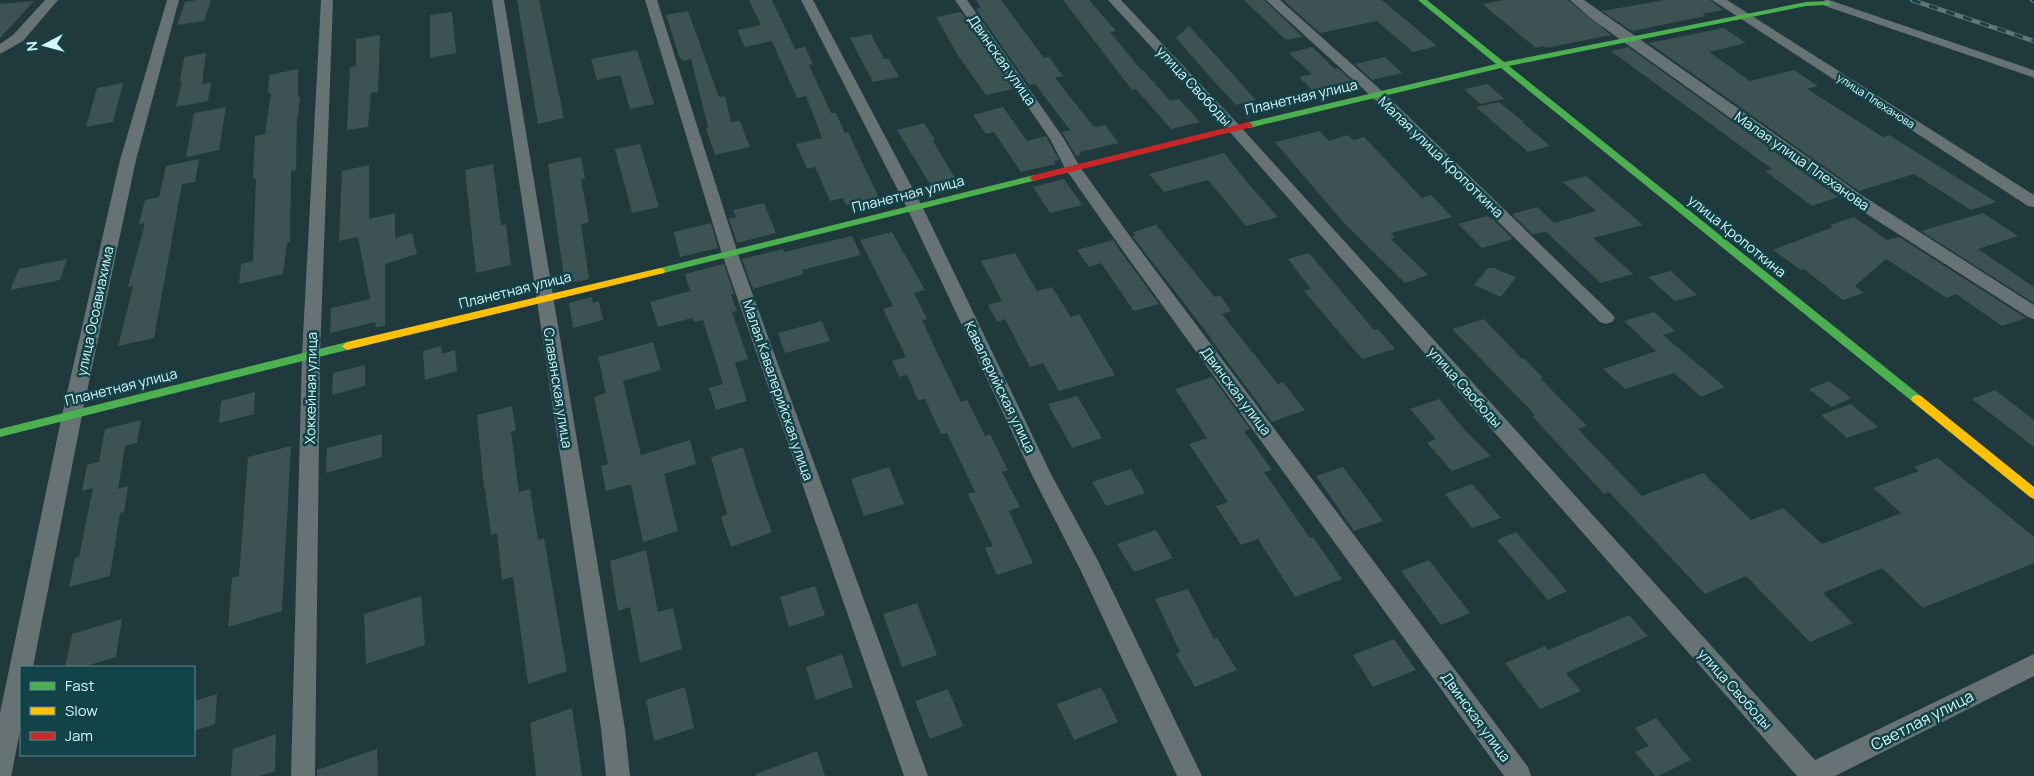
<svg xmlns="http://www.w3.org/2000/svg" width="2034" height="776" viewBox="0 0 2034 776" font-family="Manrope,sans-serif">
  <rect width="100%" height="100%" fill="#1f393c"/>
  <g fill="#3d5353">
    <polygon points="197,0 211,0 204,21 177,25 185,2"/>
    <polygon points="517,0 539,0 564,118 538,124"/>
    <polygon points="749,0 772,0 795,49 805,47 813,64 809,65 831,113 836,113 845,133 848,132 879,198 846,205 843,198 830,201 815,167 807,169 796,144 822,138 806,96 797,98 772,41 745,47 737,30 761,25"/>
    <polygon points="976,0 1001,0 1044,58 1049,57 1063,76 1055,78 1094,127 1105,125 1119,143 1080,152 1081,154 1076,156 1062,132 1070,130 1035,84 1029,85 976,9 981,8"/>
    <polygon points="1063,0 1089,0 1116,31 1110,32 1142,71 1144,71 1170,101 1179,99 1200,122 1171,129 1136,89 1132,90"/>
    <polygon points="1244,0 1264,0 1303,37 1286,40"/>
    <polygon points="1283,0 1382,0 1437,46 1413,52 1377,21 1320,33"/>
    <polygon points="1504,0 1568,0 1611,35 1546,48 1543,46 1536,48 1482,4"/>
    <polygon points="1665,0 1710,0 1723,10 1702,14 1706,16 1632,31 1602,11"/>
    <polygon points="34,1 0,38 0,4"/>
    <polygon points="688,11 719,97 725,96 731,122 740,121 750,147 715,155 706,128 708,127 691,59 683,61 682,58 680,59 666,15"/>
    <polygon points="452,12 456,53 430,58 430,15"/>
    <polygon points="961,12 1013,89 986,95 959,57 936,17"/>
    <polygon points="1189,26 1256,100 1236,105 1213,80 1176,38"/>
    <polygon points="1724,28 1746,43 1709,52 1750,81 1794,70 1818,86 1807,89 1883,137 1889,135 1996,202 1971,210 1914,174 1859,191 1649,43"/>
    <polygon points="871,34 884,59 889,59 899,77 873,82 850,38"/>
    <polygon points="380,35 378,92 371,93 368,127 347,130 350,67 356,66 356,39"/>
    <polygon points="1312,47 1335,69 1338,68 1354,83 1315,93 1299,77 1312,74 1289,53"/>
    <polygon points="1628,47 1838,197 1812,206 1765,171 1772,169 1611,51"/>
    <polygon points="637,50 654,104 630,109 620,75 597,80 591,59"/>
    <polygon points="206,53 202,84 211,83 208,101 176,107 182,81 180,82 184,57"/>
    <polygon points="1385,57 1402,73 1372,80 1355,64"/>
    <polygon points="298,69 298,97 300,97 298,116 297,117 296,170 291,171 290,242 287,243 283,274 239,284 241,264 253,261 256,179 253,179 255,136 265,134 271,93 268,93 269,75"/>
    <polygon points="123,83 113,122 86,127 97,88"/>
    <polygon points="1488,84 1504,99 1480,104 1464,89"/>
    <polygon points="1499,102 1524,122 1522,122 1550,146 1528,152 1476,107"/>
    <polygon points="226,107 219,150 186,157 194,113"/>
    <polygon points="1003,107 1027,141 1046,136 1059,160 1054,161 1056,164 1021,172 994,132 986,134 973,115"/>
    <polygon points="924,123 935,140 933,141 955,178 930,184 897,130"/>
    <polygon points="1320,131 1329,141 1347,135 1354,140 1364,137 1422,198 1431,195 1452,217 1391,233 1395,238 1391,239 1428,275 1405,283 1343,222 1275,142"/>
    <polygon points="640,144 659,207 632,213 615,149"/>
    <polygon points="1224,153 1245,180 1278,217 1246,226 1208,180 1164,192 1149,174"/>
    <polygon points="581,157 585,178 581,179 589,222 581,224 589,279 565,284 548,164"/>
    <polygon points="199,159 195,182 182,184 154,338 118,346 133,286 128,287 145,223 139,224 145,200 159,197 166,166"/>
    <polygon points="493,164 501,225 506,224 511,265 476,273 465,170"/>
    <polygon points="369,165 369,219 395,213 395,238 412,233 417,254 385,264 385,326 376,327 375,322 330,333 331,308 370,299 358,237 339,241 342,171"/>
    <polygon points="1586,176 1643,225 1593,238 1633,274 1601,283 1546,232 1532,234 1512,214 1537,207 1554,223 1596,211 1563,182"/>
    <polygon points="1064,179 1082,205 1050,213 1033,187"/>
    <polygon points="764,203 776,233 737,243 729,219 736,217 733,210"/>
    <polygon points="1983,213 2018,236 1978,249 2034,287 2034,303 1921,231"/>
    <polygon points="1487,216 1493,219 1513,239 1482,248 1458,224"/>
    <polygon points="1854,217 1887,240 1899,237 2026,318 2002,326 1956,294 1947,298 1886,259 1855,286 1864,293 1843,300 1804,269 1801,270 1773,250 1833,227 1830,225"/>
    <polygon points="711,223 718,248 680,257 674,232"/>
    <polygon points="1156,225 1215,297 1220,295 1231,311 1222,314 1278,384 1283,382 1305,410 1272,422 1210,338 1211,338 1132,236 1135,235 1133,232"/>
    <polygon points="892,232 925,290 914,293 927,319 922,320 943,365 961,402 967,400 985,436 990,434 1008,470 1002,472 1020,507 1009,511 1033,563 997,575 985,548 993,546 968,494 975,492 947,433 941,434 925,399 918,400 907,375 899,377 892,361 906,357 883,309 893,306 860,240"/>
    <polygon points="852,236 861,255 802,270 804,274 753,289 742,259 783,249 784,252"/>
    <polygon points="1113,240 1121,252 1159,304 1134,311 1101,263 1089,267 1077,250"/>
    <polygon points="1015,253 1037,291 1052,287 1071,317 1079,314 1115,375 1059,391 1043,363 1030,367 1005,319 997,322 988,305 1002,301 981,261"/>
    <polygon points="1309,253 1374,330 1378,329 1395,349 1362,359 1304,291 1311,289 1288,259"/>
    <polygon points="67,259 60,280 10,290 19,269"/>
    <polygon points="724,264 734,294 731,295 737,311 732,312 748,359 735,363 747,401 716,410 709,388 723,384 703,320 694,322 692,318 658,327 650,302 690,291 685,274"/>
    <polygon points="1488,268 1494,268 1516,277 1501,297 1474,285"/>
    <polygon points="1671,271 1697,295 1675,301 1648,277"/>
    <polygon points="592,297 593,303 599,301 603,320 573,328 569,303"/>
    <polygon points="1654,312 1675,331 1663,335 1725,387 1701,397 1674,373 1625,389 1603,369 1656,351 1624,321"/>
    <polygon points="1484,319 1522,359 1524,358 1543,378 1541,379 1587,426 1578,429 1642,496 1703,473 1751,520 1783,508 1822,544 1901,513 1873,488 1919,471 1914,467 1938,458 2034,537 2034,563 1923,608 1882,568 1823,593 1853,623 1810,642 1746,576 1705,594 1609,492 1604,494 1532,416 1535,415 1452,329"/>
    <polygon points="822,321 830,341 785,353 778,333"/>
    <polygon points="653,342 661,370 623,381 641,455 690,440 696,464 664,474 678,531 643,542 631,484 606,491 601,466 608,464 594,397 606,393 598,357"/>
    <polygon points="441,346 442,354 455,350 457,371 425,380 423,351"/>
    <polygon points="365,365 365,386 332,395 333,373"/>
    <polygon points="1212,377 1250,429 1244,431 1272,470 1264,472 1310,538 1313,537 1342,579 1295,597 1258,539 1241,545 1216,506 1228,502 1189,444 1207,438 1175,389"/>
    <polygon points="1829,381 1851,398 1831,407 1809,389"/>
    <polygon points="1995,390 2034,420 2034,447 1972,399"/>
    <polygon points="255,392 254,414 219,423 221,401"/>
    <polygon points="1077,396 1102,438 1072,448 1048,404"/>
    <polygon points="1439,399 1464,429 1491,456 1452,471 1427,443 1436,439 1410,409"/>
    <polygon points="1851,404 1878,427 1847,438 1821,415"/>
    <polygon points="512,406 516,430 511,432 519,492 530,489 538,540 544,538 567,671 528,684 513,577 502,580 497,533 491,535 485,488 484,489 477,415"/>
    <polygon points="141,420 137,443 125,446 118,489 128,486 124,512 120,513 110,576 69,587 75,558 79,557 93,488 82,491 87,465 99,462 105,429"/>
    <polygon points="382,434 382,457 326,473 327,448"/>
    <polygon points="291,446 282,611 228,627 232,578 239,576 248,457"/>
    <polygon points="743,447 756,489 772,532 731,547 721,517 727,514 711,457"/>
    <polygon points="889,467 904,504 864,516 851,479"/>
    <polygon points="1343,467 1383,521 1354,531 1316,476"/>
    <polygon points="1131,469 1145,493 1106,506 1092,482"/>
    <polygon points="1472,484 1501,518 1472,528 1445,494"/>
    <polygon points="1156,530 1173,558 1134,572 1117,544"/>
    <polygon points="1516,532 1567,591 1548,600 1497,540"/>
    <polygon points="646,550 658,612 673,608 682,649 640,663 630,607 618,611 610,561"/>
    <polygon points="1429,560 1470,613 1441,625 1401,571"/>
    <polygon points="815,586 825,615 789,627 780,597"/>
    <polygon points="1188,589 1214,639 1217,638 1237,670 1195,687 1176,654 1180,652 1155,599"/>
    <polygon points="421,596 425,645 366,664 364,614"/>
    <polygon points="917,603 937,655 902,667 883,614"/>
    <polygon points="1629,615 1648,636 1566,673 1581,691 1540,709 1505,663 1545,646 1548,650"/>
    <polygon points="122,619 116,657 83,667 65,667 72,634"/>
    <polygon points="1394,639 1416,670 1373,687 1353,655"/>
    <polygon points="842,654 853,687 816,700 806,667"/>
    <polygon points="685,687 694,728 654,741 646,700"/>
    <polygon points="1101,687 1118,722 1074,740 1057,704"/>
    <polygon points="948,689 963,726 930,739 915,701"/>
    <polygon points="217,694 215,724 194,731 194,701"/>
    <polygon points="572,708 582,776 536,776 530,723"/>
    <polygon points="1656,718 1691,760 1658,776 1655,776 1635,752 1649,746 1635,728"/>
    <polygon points="276,734 275,771 260,776 231,776 233,749"/>
    <polygon points="377,749 378,776 317,776 317,770"/>
    <polygon points="817,751 825,776 756,776 756,774"/>
  </g>
  <g fill="none" stroke-linecap="round" stroke-linejoin="round">
    <polyline stroke="#667273" stroke-width="7" points="1827,3 2034,74"/>
    <g fill="#667273" fill-rule="evenodd">
      <polygon points="45,0 58,0 23,41 0,54 0,44 13,35"/>
      <polygon points="167,0 179,0 136,160 82,415 33,667 21,667 21,726 12,772 11,776 0,776 0,713 62,415 120,160"/>
      <polygon points="321,0 333,0 320,355 315,776 291,776 302,355"/>
      <polygon points="492,0 504,0 625,729 630,776 606,776 601,729"/>
      <polygon points="645,0 657,0 738,254 928,776 904,776 722,254"/>
      <polygon points="801,0 813,0 923,208 1051,474 1097,559 1202,776 1177,776 1080,569 1032,475 907,208"/>
      <polygon points="955,0 967,0 1064,139 1080,167 1135,243 1528,767 1531,776 1504,776 1123,251 1065,168 1050,139"/>
      <polygon points="1108,0 1121,0 1239,125 1815,760 2034,654 2034,676 1835,776 1797,776 1229,131"/>
      <polygon points="1266,0 1280,0 1382,91 1612,314 1615,318 1612,322 1606,324 1600,322 1372,97"/>
      <polygon points="1570,0 1584,0 1860,194 2034,305 2034,319 2028,317 1848,202 1593,20"/>
      <polygon points="1712,0 1727,0 2034,195 2034,207 2028,206"/>
    </g>
    <g fill="#4caf50" fill-rule="evenodd">
      <polygon points="1418,0 1427,0 1504,62 1806,2 1830,1 1830,5 1827,5 1806,6 1509,66 1921,396 1923,399 1921,402 1913,402 1501,68 1249,128 1246,127 1246,123 1496,64"/>
      <polygon points="1034,175 1039,178 1037,180 660,274 655,271 660,268"/>
      <polygon points="347,342 352,346 351,349 0,437 0,429"/>
    </g>
    <g fill="#ffc107" fill-rule="evenodd">
      <polygon points="660,268 664,269 665,271 664,273 347,350 342,346 347,342"/>
      <polygon points="1917,395 1921,396 2034,487 2034,499 2030,497 1913,402 1911,399 1913,396"/>
    </g>
    <polygon fill="#c62828" fill-rule="evenodd" points="1249,122 1253,125 1252,127 1034,181 1029,178 1034,175"/>
    <g stroke="#667577" stroke-width="4.5">
      <g id="rail">
        <polyline points="1912,0 2034,41"/>
        <polyline points="2032,0 2034,1"/>
      </g>
    </g>
    <use href="#rail" stroke="#124349" stroke-width="3" stroke-dasharray="9" stroke-linecap="butt"/>
  </g>
  <g text-anchor="middle" stroke-width="5" stroke-linejoin="round" paint-order="stroke">
    <g font-size="11" fill="#d7f5f9" stroke="#124349">
      <text transform="translate(1876 101) rotate(33)" y="4">улица Плеханова</text>
    </g>
    <g font-size="14" fill="#d7f5f9" stroke="#124349">
      <text transform="translate(1002 60) rotate(55)" y="5">Двинская улица</text>
      <text transform="translate(1194 86) rotate(47)" y="5">улица Свободы</text>
      <text transform="translate(1301 97) rotate(-13)" y="5">Планетная улица</text>
      <text transform="translate(1441 157) rotate(44)" y="5">Малая улица Кропоткина</text>
      <text transform="translate(1802 161) rotate(35)" y="5">Малая улица Плеханова</text>
      <text transform="translate(908 194) rotate(-14)" y="5">Планетная улица</text>
      <text transform="translate(1737 236) rotate(39)" y="5">улица Кропоткина</text>
      <text transform="translate(515 290) rotate(-14)" y="5">Планетная улица</text>
      <text transform="translate(95 311) rotate(-78)" y="5">улица Осоавиахима</text>
      <text transform="translate(121 387) rotate(-14)" y="5">Планетная улица</text>
      <text transform="translate(1000 387) rotate(64)" y="5">Кавалерийская улица</text>
      <text transform="translate(1465 387) rotate(48)" y="5">улица Свободы</text>
      <text transform="translate(311 388) rotate(-89)" y="5">Хоккейная улица</text>
      <text transform="translate(558 388) rotate(81)" y="5">Славянская улица</text>
      <text transform="translate(778 390) rotate(71)" y="5">Малая Кавалерийская улица</text>
      <text transform="translate(1236 391) rotate(53)" y="5">Двинская улица</text>
      <text transform="translate(1735 689) rotate(48)" y="5">улица Свободы</text>
      <text transform="translate(1476 717) rotate(54)" y="5">Двинская улица</text>
    </g>
    <g font-size="16" fill="#d7f5f9" stroke="#124349">
      <text transform="translate(1922 720) rotate(-27)" y="6">Светлая улица</text>
    </g>
  </g>
  <rect x="20" y="666" width="175" height="90" fill="#124349" stroke="#618a8f"/>
  <rect x="30" y="682" width="25" height="8" fill="#4caf50" stroke="#618a8f"/>
  <text x="65" y="691" font-size="15" fill="#d7f5f9">Fast</text>
  <rect x="30" y="707" width="25" height="8" fill="#ffc107" stroke="#618a8f"/>
  <text x="65" y="716" font-size="15" fill="#d7f5f9">Slow</text>
  <rect x="30" y="732" width="25" height="8" fill="#c62828" stroke="#618a8f"/>
  <text x="65" y="741" font-size="15" fill="#d7f5f9">Jam</text>
  <g transform="translate(45 45) rotate(264)" stroke="#124349" stroke-width="4" paint-order="stroke">
  <path d="M0-4L9 19L0 12L-9 19Z" fill="#d7f5f9"/>
  <text y="-8" font-size="14" font-weight="bold" text-anchor="middle" fill="#d7f5f9">N</text>
  </g>
</svg>
